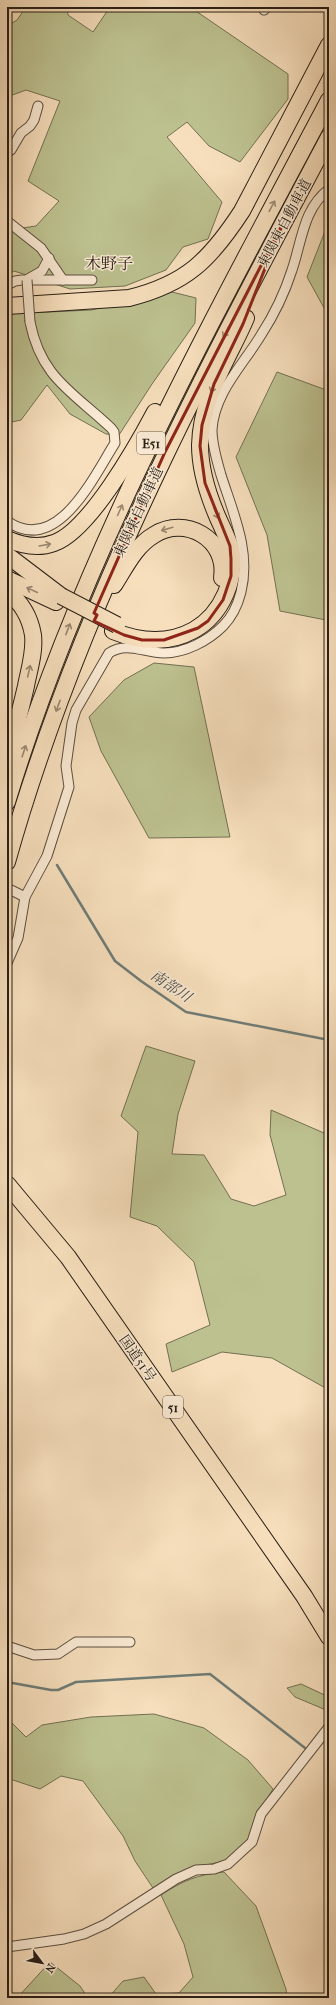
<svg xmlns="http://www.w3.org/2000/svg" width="336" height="2005" viewBox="0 0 336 2005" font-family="'IM FELL French Canon','Noto Serif JP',serif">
  <rect width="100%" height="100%" fill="#f7dfbd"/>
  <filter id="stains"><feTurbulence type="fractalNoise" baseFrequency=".005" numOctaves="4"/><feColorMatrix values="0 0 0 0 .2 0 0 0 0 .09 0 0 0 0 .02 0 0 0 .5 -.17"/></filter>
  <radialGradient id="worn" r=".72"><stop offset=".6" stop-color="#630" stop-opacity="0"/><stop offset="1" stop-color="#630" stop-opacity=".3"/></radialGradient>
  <g fill="#bdc190" stroke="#727052">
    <polygon points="26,7 67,7 68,15 93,32 110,7 190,7 288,74 288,99 240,162 209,146 187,122 167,137 222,202 208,239 183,247 166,270 125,286 70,289 14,271 7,275 7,234 9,230 36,226 59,201 28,181 60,101 26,90 7,97 7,26 17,20"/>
    <polygon points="329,221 329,317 307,277"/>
    <polygon points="172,292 196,298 195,323 152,384 119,435 106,434 70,414 47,385 21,420 7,423 7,314 91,310"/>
    <polygon points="277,372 329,391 329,623 326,620 280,611 267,535 236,457"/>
    <polygon points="154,663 194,667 230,837 149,838 101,751 89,717 124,680"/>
    <polygon points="146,1046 195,1061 178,1114 172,1154 204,1155 231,1199 254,1206 286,1195 270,1135 271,1110 324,1133 329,1139 329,1390 272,1358 222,1352 172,1372 166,1344 210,1325 194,1262 157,1226 130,1217 138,1132 121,1116"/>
    <polygon points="301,1684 329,1697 329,1709 326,1710 295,1697 287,1688"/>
    <polygon points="154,1714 204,1728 248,1760 273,1789 255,1818 247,1843 226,1861 195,1867 153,1888 135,1861 123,1836 83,1781 61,1776 40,1789 7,1778 7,1721 12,1723 26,1737 42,1725 91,1717"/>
    <path d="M224,1872L256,1906L286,1989L287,1998H108L123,1981L144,1977L156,1994L179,1993L193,1977L184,1944L161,1895C182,1881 199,1874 224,1872Z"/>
    <polygon points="50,1962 80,1986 88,1998 92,1998 17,1998"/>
  </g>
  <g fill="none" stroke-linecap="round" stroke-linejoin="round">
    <g stroke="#6f7c77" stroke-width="2.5">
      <polyline points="57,865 115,961 141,981 186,1012 329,1040"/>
      <polyline points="7,1682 51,1690 58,1690 76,1682 210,1674 305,1748"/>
    </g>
    <g stroke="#5c4e3f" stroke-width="11">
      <g id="street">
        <polyline points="264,10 267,7"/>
        <polyline points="7,152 11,150 21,133 30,126 34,120 38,106"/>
        <polyline points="7,221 41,248 63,280"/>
        <polyline points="28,279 42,271 49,258"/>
        <polyline points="7,285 15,281 22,280 92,280"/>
        <path d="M7,521C57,557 94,476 115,443L114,432L111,428C73,392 41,378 30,322"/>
        <polyline points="11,890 25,897"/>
        <path d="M7,963L18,938L25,897L47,856L69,787L66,766L72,723L76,710L109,653C127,641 144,653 164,653C185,653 208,641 223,626C232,617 238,604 241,592C251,551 233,513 221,475C217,461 212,445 212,430C214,393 243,365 261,335C274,315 285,292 292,270C302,241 303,209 329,189"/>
        <polyline points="7,1646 34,1655 58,1654 76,1642 130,1642"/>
        <polyline points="7,1947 64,1939 84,1934 106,1924 176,1879 196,1870 214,1869 228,1864 252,1842 261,1814 329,1727"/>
      </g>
    </g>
    <g stroke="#281e15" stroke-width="18">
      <g id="highway">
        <path d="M7,306L129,298C186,284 210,260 242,211L329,45"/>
        <path d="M7,539C23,546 38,549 54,543C89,531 137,446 155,412"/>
        <polyline points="7,555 61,596"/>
        <polyline points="7,579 56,602"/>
        <path d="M114,585C125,568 135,546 154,535C185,515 228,539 222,578"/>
        <path d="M7,591C21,602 30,617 33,635C35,652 29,670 26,686C20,712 13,738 7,763"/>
        <path d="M113,631C140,642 167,645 194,630C222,614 238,578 230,546C227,537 222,527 218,518C208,495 200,471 200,445C201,397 228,360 246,318"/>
        <path d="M7,802C82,554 209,327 329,100"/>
        <path d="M7,862C79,605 205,371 329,137"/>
        <polyline points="7,1184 68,1257 304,1596 329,1637"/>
      </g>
    </g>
    <use href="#street" stroke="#faead4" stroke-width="9"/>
    <use href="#highway" stroke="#f7dfbd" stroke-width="16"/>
    <g stroke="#5c4e3f" stroke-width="11" stroke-linecap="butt">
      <polyline id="street-bridge" points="27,280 30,322"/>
    </g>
    <g stroke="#281e15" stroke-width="18" stroke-linecap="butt">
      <polyline id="highway-bridge" points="61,596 117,625"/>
    </g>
    <use href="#street-bridge" stroke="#faead4" stroke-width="9"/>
    <use href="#highway-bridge" stroke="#f7dfbd" stroke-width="16"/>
  </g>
  <defs><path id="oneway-shaft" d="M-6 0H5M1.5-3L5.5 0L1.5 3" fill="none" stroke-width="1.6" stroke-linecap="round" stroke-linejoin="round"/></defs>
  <g stroke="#9a8871">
    <use href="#oneway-shaft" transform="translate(272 206) rotate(-62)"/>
    <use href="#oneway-shaft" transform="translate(226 332) rotate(118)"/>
    <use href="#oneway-shaft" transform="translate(213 387) rotate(110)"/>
    <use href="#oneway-shaft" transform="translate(120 510) rotate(-66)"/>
    <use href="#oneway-shaft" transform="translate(216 513) rotate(67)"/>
    <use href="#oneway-shaft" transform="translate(167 529) rotate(164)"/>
    <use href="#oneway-shaft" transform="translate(45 545) rotate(-10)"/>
    <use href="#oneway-shaft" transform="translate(32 590) rotate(-155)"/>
    <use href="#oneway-shaft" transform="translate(68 629) rotate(-69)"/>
    <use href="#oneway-shaft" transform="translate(29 671) rotate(-77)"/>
    <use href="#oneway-shaft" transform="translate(58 706) rotate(110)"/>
    <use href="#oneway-shaft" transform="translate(24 751) rotate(-72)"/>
  </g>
  <path fill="none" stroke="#8f2418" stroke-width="3" stroke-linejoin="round" d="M283,223L243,324L214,384L202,425L200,446L205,483L230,546L231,559V576L223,600L208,621L198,628L164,640H142L124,635L94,621L97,615L94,613L165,452Z"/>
  <g text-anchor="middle" stroke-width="3" stroke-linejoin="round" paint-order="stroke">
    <g fill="#faead4" stroke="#675b4e" stroke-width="1">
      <rect x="137" y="432" width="28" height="22" rx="3"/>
      <rect x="163" y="1396" width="20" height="22" rx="3"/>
    </g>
    <g font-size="13" font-weight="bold" fill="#281e15">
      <text x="151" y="448">E51</text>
      <text x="173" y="1412">51</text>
    </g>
    <g font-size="14" fill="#281e15" stroke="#faead4">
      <text transform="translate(284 223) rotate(-62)" y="5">東関東自動車道</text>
      <text transform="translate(138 512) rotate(-65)" y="5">東関東自動車道</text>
      <text transform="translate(138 1358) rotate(55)" y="5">国道51号</text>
    </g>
    <g font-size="15" font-style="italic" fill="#4c4d46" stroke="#faead4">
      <text transform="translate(171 986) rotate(34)" y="5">南部川</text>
    </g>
    <g font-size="16" fill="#281e15" stroke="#faead4">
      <text x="109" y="269">木野子</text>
    </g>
  </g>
  <rect width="336" height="2005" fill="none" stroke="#f7dfbd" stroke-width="24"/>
  <rect x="8" y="8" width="320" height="1989" fill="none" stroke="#281e15" stroke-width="2"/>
  <rect x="12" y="12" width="312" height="1981" fill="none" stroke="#281e15"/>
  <g transform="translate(42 1963) rotate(122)" stroke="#faead4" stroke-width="3" paint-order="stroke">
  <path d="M0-3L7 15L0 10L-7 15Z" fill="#281e15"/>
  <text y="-6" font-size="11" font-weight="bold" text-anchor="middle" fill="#281e15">N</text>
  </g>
  <rect width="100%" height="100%" filter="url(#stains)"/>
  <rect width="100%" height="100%" fill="url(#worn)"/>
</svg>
